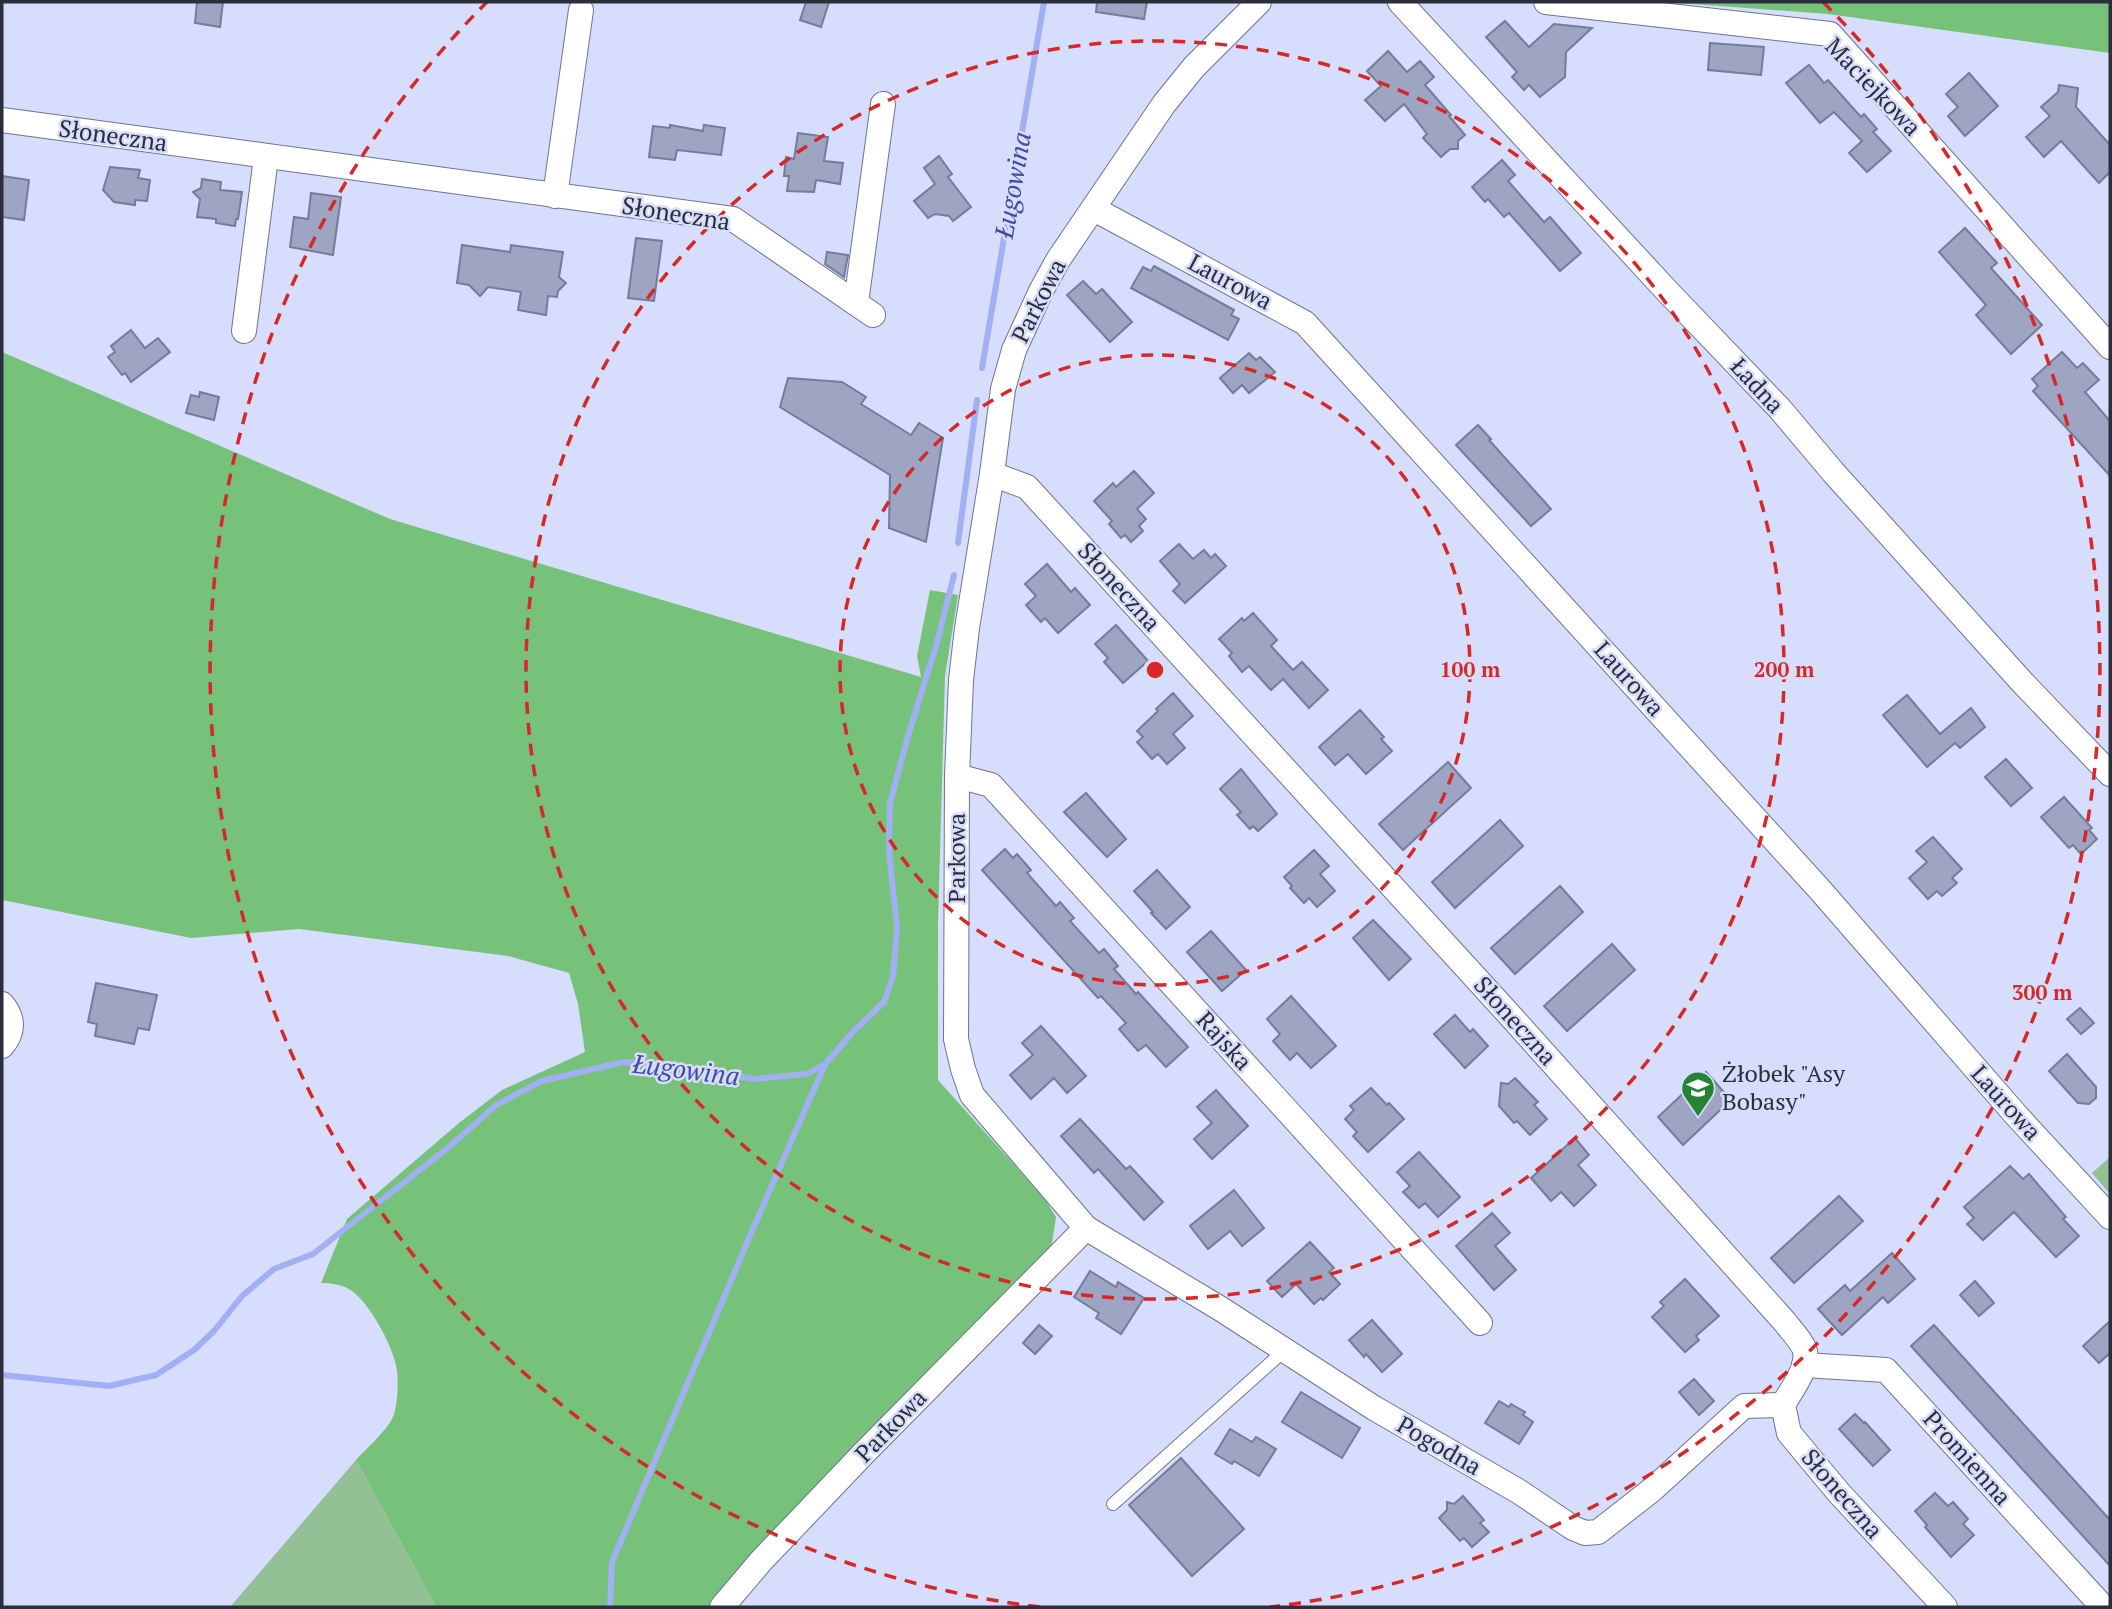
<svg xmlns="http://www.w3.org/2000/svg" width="2112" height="1609" viewBox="0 0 2112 1609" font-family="'PT Serif',serif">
  <rect width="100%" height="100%" fill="#d6ddfd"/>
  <g fill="#94c095">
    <polygon points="2110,1157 2110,1194 2092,1173"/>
    <polygon points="356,1460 436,1607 230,1607"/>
  </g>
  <g fill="#77c27b">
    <polygon points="1665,2 2110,2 2110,53 1828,14"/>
    <path d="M2,352L390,519L921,677L917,656L930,590L958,595L945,676L938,924V1080L1045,1199L1056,1217L1051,1249L719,1593L710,1607H436L356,1460C366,1449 386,1431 392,1419C398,1408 399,1378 396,1365C391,1343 370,1304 352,1291C342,1284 332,1283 321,1283L347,1219L459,1123L502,1090L585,1052L578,1004L569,973L508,956L299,929L191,938L2,900Z"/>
  </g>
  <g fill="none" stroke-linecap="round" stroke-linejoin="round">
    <g stroke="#a1aff4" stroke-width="6">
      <polyline points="982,368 1044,2"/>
      <polyline points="958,543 977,400"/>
      <polyline points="2,1375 109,1386 156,1375 194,1350 214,1331 242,1296 274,1269 313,1254 449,1147 496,1105 542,1081 623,1062 677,1065 754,1079 807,1074 825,1064 854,1031 884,1002 893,976 897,927 889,852 890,803 908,736 936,646 954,575"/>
      <polyline points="610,1607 612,1562 752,1231 825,1064"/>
    </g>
  </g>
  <g fill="#9ea5c3" stroke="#757c98" stroke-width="2">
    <polygon points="197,2 223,2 220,27 195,23"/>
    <polygon points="806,2 829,2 821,27 800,20"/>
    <polygon points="1097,2 1147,2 1144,19 1096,12"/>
    <polygon points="1505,21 1529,47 1554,24 1592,28 1566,52 1565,77 1540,97 1529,85 1524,90 1512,77 1517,72 1486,37"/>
    <polygon points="1710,43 1764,47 1761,75 1708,70"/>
    <polygon points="1388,51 1407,72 1420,61 1434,77 1425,85 1451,115 1449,116 1465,135 1458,141 1458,149 1450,149 1441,157 1423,138 1427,134 1404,104 1385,121 1365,100 1381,86 1367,71"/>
    <polygon points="1809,65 1824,83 1828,80 1861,117 1864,114 1877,129 1873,132 1891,151 1867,172 1849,153 1862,141 1834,112 1820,123 1786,83"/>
    <polygon points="1969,73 1998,106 1965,136 1948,116 1958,107 1946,94"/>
    <polygon points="2059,85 2078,88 2076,107 2110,145 2110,172 2099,183 2061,141 2044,157 2026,137 2050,116 2041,107 2058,92"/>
    <polygon points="670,125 703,131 704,125 725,128 721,155 677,150 675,160 649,157 653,126 670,128"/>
    <polygon points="798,133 828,137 824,161 843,163 840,184 816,180 814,192 787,191 789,176 784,176 786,157 794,159"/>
    <polygon points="939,156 952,174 948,177 971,207 953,221 949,216 935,214 928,218 914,201 935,184 924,168"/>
    <polygon points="1502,160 1515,175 1508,181 1544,222 1550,217 1581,253 1560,271 1509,213 1504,217 1488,199 1485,202 1472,187"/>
    <polygon points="110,167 140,170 138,178 150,180 147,201 135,200 135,205 114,202 103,190"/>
    <polygon points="2,176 29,180 24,220 2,217"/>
    <polygon points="202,179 221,182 220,190 242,192 238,219 236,219 235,226 216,223 216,219 197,217 200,199 193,192 201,188"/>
    <polygon points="311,193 341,197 333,255 290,247 294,217 308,219"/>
    <polygon points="1965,228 1997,263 1991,268 2042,325 2011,354 1976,315 1986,305 1939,252"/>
    <polygon points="636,238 662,241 654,301 628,298"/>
    <polygon points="462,245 510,252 511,245 563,252 559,277 566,283 558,291 557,297 548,296 546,315 518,310 521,292 488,287 480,296 469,285 457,283"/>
    <polygon points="827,252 848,255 844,277 825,264"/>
    <polygon points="1154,266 1234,310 1231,315 1239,319 1228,340 1131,288 1143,267 1151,271"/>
    <polygon points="1083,281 1096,294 1102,289 1132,322 1110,342 1067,295"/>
    <polygon points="131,330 145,348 158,338 170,352 131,382 125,373 122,375 108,357 115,352 111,346"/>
    <polygon points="2062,352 2077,368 2083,363 2099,380 2085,392 2110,421 2110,476 2033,391 2038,386 2032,379"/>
    <polygon points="1249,353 1256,360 1260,357 1275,372 1249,393 1242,385 1233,393 1220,378"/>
    <polygon points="788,378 842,382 866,397 861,404 911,435 919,423 943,438 926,542 889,528 890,475 780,407"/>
    <polygon points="200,392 219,397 214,420 186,413 191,395 199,397"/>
    <polygon points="1478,425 1491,439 1489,440 1551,509 1531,526 1456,445"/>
    <polygon points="1134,471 1154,493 1137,509 1146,519 1139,526 1143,531 1131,542 1125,535 1121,538 1109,524 1112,521 1094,501 1113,483 1116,487"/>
    <polygon points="1179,544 1193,559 1204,550 1211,558 1215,554 1226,566 1185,603 1173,591 1180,584 1160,561"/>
    <polygon points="1047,564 1071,592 1075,588 1090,605 1058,633 1045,618 1041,622 1026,605 1036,596 1025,584"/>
    <polygon points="1253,613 1277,640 1271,646 1293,670 1302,662 1328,690 1309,708 1283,679 1271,690 1249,666 1242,672 1229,656 1232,653 1219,639 1242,618 1244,621"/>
    <polygon points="1116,625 1148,661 1123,683 1104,662 1108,658 1095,644"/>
    <polygon points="1173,693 1193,716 1173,734 1185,748 1167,764 1158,754 1152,759 1137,742 1143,737 1137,731 1158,711 1156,709"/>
    <polygon points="1907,695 1940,734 1971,708 1985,727 1960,748 1955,743 1927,767 1883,715"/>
    <polygon points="1360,710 1384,737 1381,739 1392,751 1366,774 1348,754 1335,765 1319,747"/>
    <polygon points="2006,759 2032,788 2011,806 1985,777"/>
    <polygon points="1448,762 1471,788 1403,850 1379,824"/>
    <polygon points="1241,769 1277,814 1258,831 1253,826 1250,829 1237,815 1241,812 1220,789"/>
    <polygon points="1086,793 1126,839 1107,857 1064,812"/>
    <polygon points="2064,797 2092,828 2089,830 2097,839 2081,854 2073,845 2069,848 2041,817"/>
    <polygon points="1500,820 1523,846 1455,908 1432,882"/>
    <polygon points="1933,837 1962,869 1952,878 1957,883 1942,896 1937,891 1928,899 1909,878 1927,862 1916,851"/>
    <polygon points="1005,849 1013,858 1017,854 1031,870 1027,873 1056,906 1060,902 1074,918 1070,921 1099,953 1104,949 1118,966 1114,969 1136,994 1138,992 1188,1047 1166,1067 1146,1045 1138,1051 1119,1029 1126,1023 1101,996 1098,998 982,870"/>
    <polygon points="1314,850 1329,866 1320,874 1335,891 1317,907 1309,898 1304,903 1290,888 1292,886 1284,877"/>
    <polygon points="1157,870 1190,907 1166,929 1151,913 1153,912 1134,891"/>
    <polygon points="1560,886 1583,912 1515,974 1491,948"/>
    <polygon points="1373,920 1411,959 1389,980 1353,938"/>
    <polygon points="1211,931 1246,970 1222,991 1187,952"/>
    <polygon points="1612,944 1635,970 1567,1031 1544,1006"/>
    <polygon points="96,983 157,995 149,1030 138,1028 134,1044 95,1036 97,1024 88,1022"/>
    <polygon points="1291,996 1336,1046 1311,1068 1297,1053 1290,1060 1273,1041 1280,1034 1267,1019"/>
    <polygon points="2080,1008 2094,1023 2081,1034 2067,1019"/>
    <polygon points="1455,1015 1470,1032 1473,1029 1488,1046 1465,1068 1434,1034"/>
    <polygon points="1041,1026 1086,1076 1067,1093 1054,1078 1031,1099 1010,1075 1033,1055 1022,1043"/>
    <polygon points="2067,1054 2096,1087 2096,1098 2089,1104 2078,1103 2049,1071"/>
    <polygon points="1706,1072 1731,1100 1683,1145 1658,1117"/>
    <polygon points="1515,1078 1538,1102 1534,1105 1547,1119 1530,1135 1517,1121 1514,1123 1499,1106 1501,1083 1508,1084"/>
    <polygon points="1371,1088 1387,1105 1389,1103 1404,1119 1368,1152 1353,1136 1357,1132 1345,1119 1354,1110 1350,1106"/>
    <polygon points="1216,1090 1248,1126 1212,1159 1194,1139 1212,1123 1197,1107"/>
    <polygon points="1080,1119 1126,1169 1130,1166 1163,1202 1144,1220 1098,1169 1094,1173 1061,1136"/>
    <polygon points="1575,1138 1589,1155 1578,1165 1596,1185 1574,1206 1561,1192 1551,1201 1531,1178"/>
    <polygon points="1419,1152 1460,1197 1438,1217 1425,1203 1419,1208 1403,1192 1410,1186 1397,1172"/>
    <polygon points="2010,1166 2023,1179 2029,1174 2066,1217 2063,1219 2079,1236 2056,1257 2014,1212 1983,1240 1967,1224 1974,1218 1964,1207"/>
    <polygon points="1234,1190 1264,1228 1242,1246 1230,1231 1208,1249 1190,1226"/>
    <polygon points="1839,1196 1863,1221 1794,1283 1771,1258"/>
    <polygon points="1492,1213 1510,1233 1495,1246 1516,1270 1494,1290 1456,1246"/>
    <polygon points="1310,1242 1334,1268 1329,1272 1340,1284 1323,1300 1321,1298 1314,1304 1296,1284 1282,1297 1267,1281"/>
    <polygon points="1892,1253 1915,1279 1888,1303 1883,1297 1842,1335 1818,1309 1845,1285 1850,1291"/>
    <polygon points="1090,1271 1116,1287 1118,1282 1144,1298 1121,1334 1096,1318 1099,1313 1074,1297"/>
    <polygon points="1685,1279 1719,1316 1696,1336 1699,1340 1685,1352 1652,1317 1664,1306 1660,1302"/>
    <polygon points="1975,1281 1994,1303 1979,1316 1960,1295"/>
    <polygon points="1372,1320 1402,1354 1382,1372 1366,1354 1364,1357 1349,1340"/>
    <polygon points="2110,1321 2110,1353 2099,1363 2083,1346"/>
    <polygon points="1039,1325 1052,1336 1035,1354 1023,1343"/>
    <polygon points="1934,1325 2110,1520 2110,1566 1911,1346"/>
    <polygon points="1694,1379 1714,1401 1699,1415 1679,1392"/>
    <polygon points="1301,1392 1360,1428 1342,1458 1282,1422"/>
    <polygon points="1499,1401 1509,1407 1511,1404 1525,1412 1523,1415 1533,1422 1519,1444 1485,1423"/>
    <polygon points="1855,1414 1864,1423 1865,1422 1890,1450 1873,1466 1839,1429"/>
    <polygon points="1230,1429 1252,1442 1256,1437 1276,1449 1259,1476 1234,1461 1232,1464 1215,1454"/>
    <polygon points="1181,1458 1244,1529 1192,1576 1129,1505"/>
    <polygon points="1935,1493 1948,1506 1953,1502 1968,1519 1963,1524 1974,1535 1951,1557 1925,1527 1927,1525 1915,1511"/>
    <polygon points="1463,1496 1484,1520 1480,1523 1489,1532 1472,1547 1464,1538 1460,1541 1439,1518 1447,1510 1447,1502 1454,1504"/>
  </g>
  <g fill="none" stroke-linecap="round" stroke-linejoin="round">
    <g stroke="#6e7490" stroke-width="14">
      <polyline id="service" points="1113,1504 1285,1350"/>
    </g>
    <g stroke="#6e7490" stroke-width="26">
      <g id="minor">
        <polyline points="1259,2 1194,67 1164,104 1058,260 1041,291 1014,350 1003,389 992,474 967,628 961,680 957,776 956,1039 963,1069 972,1095 1086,1228 1221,1309 1374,1408 1518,1491 1573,1528 1585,1533 1598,1532 1653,1489 1744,1406 1783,1405"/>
        <polyline points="1400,2 1667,291 1780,409 1833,472 2022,682 2110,774"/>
        <polyline points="1546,2 1830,34 2110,347"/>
        <polyline points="2,120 733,219 873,315"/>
        <polyline points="555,196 581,10"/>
        <polyline points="1094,209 1305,323 1821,891 2016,1115 2110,1217"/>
        <polyline points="856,303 883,104"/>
        <polyline points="244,331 266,157"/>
        <path d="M992,474L1027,487L1506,1011L1784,1321C1790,1329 1800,1339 1804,1348C1811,1366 1791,1390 1783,1405L1789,1433L1839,1493L1945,1607"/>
        <polyline points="957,776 991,785 1480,1323"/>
        <path d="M2,1004C14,1018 14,1032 2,1046"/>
        <polyline points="1804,1365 1886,1370 2103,1607"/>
        <polyline points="722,1607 761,1561 864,1453 1086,1228"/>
      </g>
    </g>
    <use href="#service" stroke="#fff" stroke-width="12"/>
    <use href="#minor" stroke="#fff" stroke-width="24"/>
  </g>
  <g fill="none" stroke="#d62828" stroke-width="3.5" stroke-dasharray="12 9">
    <circle cx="1155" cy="670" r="315"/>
    <circle cx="1155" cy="670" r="629"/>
    <path d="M1040 1607A944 944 0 0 1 487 2M1823 2A944 944 0 0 1 1270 1607"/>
  </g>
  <defs>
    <g id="school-pin" transform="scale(1.75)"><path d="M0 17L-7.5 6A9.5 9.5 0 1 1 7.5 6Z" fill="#278334" stroke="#d6ddfd"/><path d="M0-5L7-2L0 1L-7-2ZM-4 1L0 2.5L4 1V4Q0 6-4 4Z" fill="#fff"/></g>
  </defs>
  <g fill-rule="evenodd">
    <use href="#school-pin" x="1698" y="1088"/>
  </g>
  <g text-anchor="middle" stroke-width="5" stroke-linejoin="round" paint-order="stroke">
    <g font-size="24" fill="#2c2f3b" stroke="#d6ddfd">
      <text transform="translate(1873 87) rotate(46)" y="8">Maciejkowa</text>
      <text transform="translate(113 136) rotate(8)" y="8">Słoneczna</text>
      <text transform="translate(676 214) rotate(9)" y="8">Słoneczna</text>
      <text transform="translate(1230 282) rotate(28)" y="8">Laurowa</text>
      <text transform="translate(1039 301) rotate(-63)" y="8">Parkowa</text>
      <text transform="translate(1757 386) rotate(47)" y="8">Ładna</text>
      <text transform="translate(1119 587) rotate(48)" y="8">Słoneczna</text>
      <text transform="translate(1629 679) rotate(48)" y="8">Laurowa</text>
      <text transform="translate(957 858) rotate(-90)" y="8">Parkowa</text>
      <text transform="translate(1515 1021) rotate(48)" y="8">Słoneczna</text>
      <text transform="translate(1224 1041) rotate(48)" y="8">Rajska</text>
      <text transform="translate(2006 1103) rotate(48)" y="8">Laurowa</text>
      <text transform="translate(891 1426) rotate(-46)" y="8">Parkowa</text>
      <text transform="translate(1439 1446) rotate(30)" y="8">Pogodna</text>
      <text transform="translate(1967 1458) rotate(48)" y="8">Promienna</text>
      <text transform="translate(1842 1494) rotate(49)" y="8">Słoneczna</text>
    </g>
    <g font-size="24" fill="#2c2f3b" stroke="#d6ddfd" text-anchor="start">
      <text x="1722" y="1082">Żłobek "Asy<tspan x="1722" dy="28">Bobasy"</tspan></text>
    </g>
    <g font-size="26" font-style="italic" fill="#4149ab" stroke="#d6ddfd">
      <text transform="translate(1013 185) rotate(-80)" y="9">Ługowina</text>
      <text transform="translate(686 1070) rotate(7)" y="9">Ługowina</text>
    </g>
  </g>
  <circle cx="1155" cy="670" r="10" fill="#d62828" stroke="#d6ddfd" stroke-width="3.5"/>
  <g font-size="21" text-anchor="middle" font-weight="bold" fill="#d62828" stroke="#d6ddfd" stroke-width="5" stroke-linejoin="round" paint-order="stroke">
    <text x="1470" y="677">100 m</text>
    <text x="1784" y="677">200 m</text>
    <text x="2042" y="1000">300 m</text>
  </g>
  <rect width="2112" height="1609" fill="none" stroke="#2c2f3b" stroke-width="7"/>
</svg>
